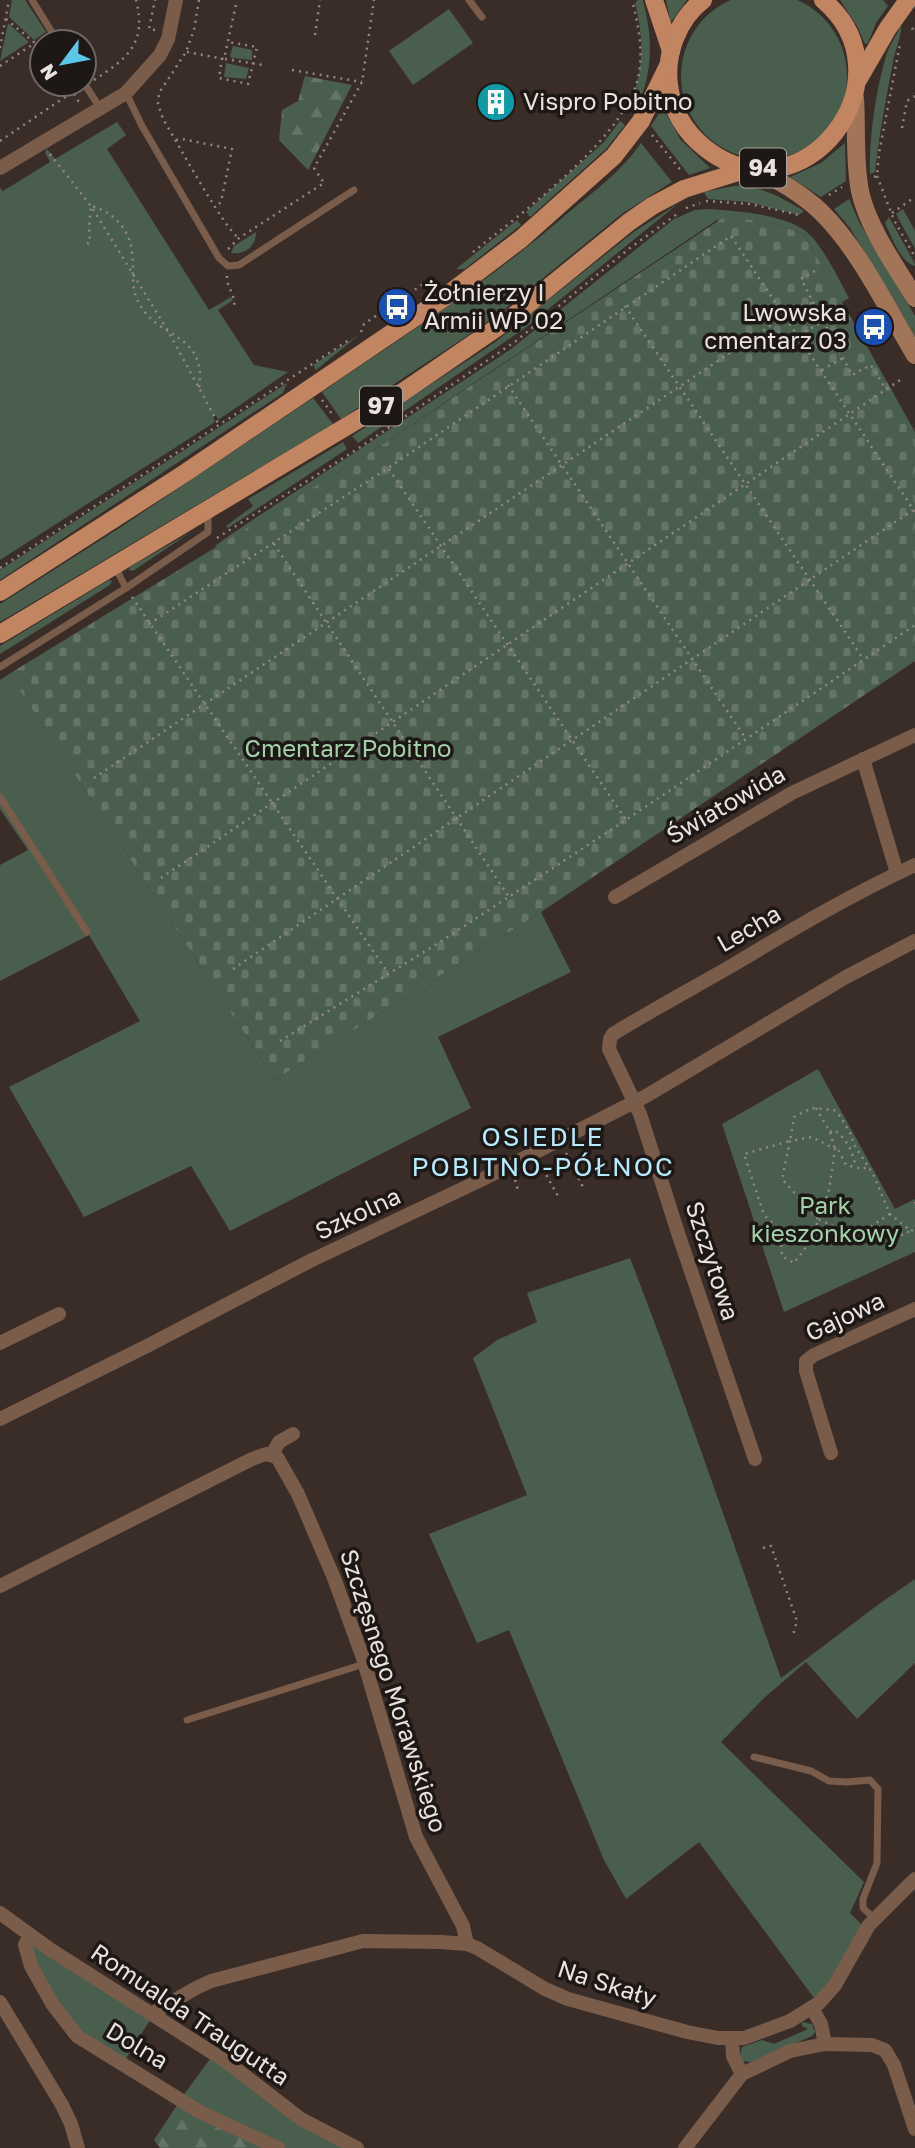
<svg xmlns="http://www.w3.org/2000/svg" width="915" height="2148" viewBox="0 0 915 2148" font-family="'Golos Text',sans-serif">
  <defs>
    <pattern id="forest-firs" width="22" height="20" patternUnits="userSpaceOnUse" patternTransform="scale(1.75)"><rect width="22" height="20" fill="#4a5e4e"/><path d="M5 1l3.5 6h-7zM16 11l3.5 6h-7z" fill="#647567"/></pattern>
    <pattern id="cemetery-stones" width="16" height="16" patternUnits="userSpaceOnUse" patternTransform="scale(1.75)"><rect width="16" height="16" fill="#4a5e4e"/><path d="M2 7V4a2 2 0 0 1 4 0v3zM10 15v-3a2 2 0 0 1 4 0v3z" fill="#647567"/></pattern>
  </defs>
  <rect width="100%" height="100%" fill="#3a2d28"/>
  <g fill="#4a5e4e">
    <circle cx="764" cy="76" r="83"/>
    <polygon points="12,0 25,0 46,32 34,40 9,17"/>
    <path d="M638,0H643L644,5C653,40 653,75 636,108L631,102C644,68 644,38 635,3Z"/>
    <polygon points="666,0 687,0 671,22 670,20"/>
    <polygon points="840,0 883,0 888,6 876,23 868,43 865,44 857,26"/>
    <polygon points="449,9 473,43 413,85 389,51"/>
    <polygon points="8,23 29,42 0,61"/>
    <path d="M901,24C902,37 895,49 893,62C886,99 879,135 875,172L870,174C869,137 876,88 887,53C891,42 899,32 901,24Z"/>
    <polygon points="233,46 252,50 252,60 232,58 230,56"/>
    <polygon points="226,63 249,68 246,79 224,77"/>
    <polygon points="663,107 680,139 710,168 689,175 651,126"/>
    <polygon points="620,121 625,125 606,149 530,217 526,212 604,142"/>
    <polygon points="117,122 126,135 107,149 209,310 231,297 233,300 218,310 254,365 288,372 218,420 216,415 213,416 215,422 0,560 0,188 3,191 50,162 45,152 47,149 55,159"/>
    <path d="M641,143L672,182L623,213L505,309L473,332L341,419L322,392C406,335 491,280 568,213C593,192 622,171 641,143Z"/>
    <polygon points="845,143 846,181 821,197 790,177 821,163"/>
    <path d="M734,186C760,185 782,198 804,211L799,215L748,202L708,199L704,192Z"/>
    <polygon points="849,199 859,222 915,316 915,337 850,228 834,209"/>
    <polygon points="679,203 525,328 358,443 352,436 494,343 635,231"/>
    <path d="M710,209C736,211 782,214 804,230C822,243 838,278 849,298L842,302L804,234L763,220H717L374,450L217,547L215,546L230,535L511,349L674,219L695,210Z"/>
    <polygon points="903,209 915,231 915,249 896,214"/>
    <path d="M889,217L915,264V266C899,261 892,237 885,223Z"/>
    <polygon points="517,220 521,225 471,264 465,269 456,269"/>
    <path d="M256,232C256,246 245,255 231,253L234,246Z"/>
    <polygon points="359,335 316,370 313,365"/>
    <polygon points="287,383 283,393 0,580 0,570"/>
    <polygon points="313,398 333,424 0,622 0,604 118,529"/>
    <polygon points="343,442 347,449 228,528 226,526 253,506 248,499"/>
    <polygon points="191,532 133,571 129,570 130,567"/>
    <polygon points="109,580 112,581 110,585 0,654 0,646"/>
    <polygon points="9,674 275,1080 541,912 571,972 438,1037 471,1108 230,1231 191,1166 84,1217 9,1087 140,1021 89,935 0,981 0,865 28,850 0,809 0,680"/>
    <polygon points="818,1069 895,1209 915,1199 915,1252 784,1312 722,1124"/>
    <path d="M630,1258C684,1397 731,1538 781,1678L879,1604L915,1579V1663L857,1719L806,1662L764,1698L721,1742L864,1882L850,1913L862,1925L830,1982L814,1998L699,1842L626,1899L604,1860L509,1630L477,1643L429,1534L527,1495L473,1358L497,1340L537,1322L527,1293Z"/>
    <polygon points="33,1940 152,2017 125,2060 86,2038 45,1986 29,1944"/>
    <polygon points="802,2022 812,2024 815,2032 812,2036 751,2062 743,2061 740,2055 742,2047 762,2040 774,2044 808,2029 802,2026"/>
    <polygon points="212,2056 345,2148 284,2148 183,2096"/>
  </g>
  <g fill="url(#forest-firs)">
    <polygon points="305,76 352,85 308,170 279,140 282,110 298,101"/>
    <polygon points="179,2102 271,2148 160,2148 154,2140"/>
  </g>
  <polygon fill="url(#cemetery-stones)" points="721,219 763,220 804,234 915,432 915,661 541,912 275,1080 9,674 374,450"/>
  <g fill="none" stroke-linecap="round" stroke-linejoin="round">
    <g stroke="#928783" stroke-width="2.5" stroke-dasharray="2 5" stroke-linecap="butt">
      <path d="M199,0L194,30L186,52L159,93L158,104L163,119C176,140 224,229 239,238"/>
      <polyline points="6,19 35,43 42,55"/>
      <polyline points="912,28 915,33"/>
      <polyline points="155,30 149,29 155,0"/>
      <polyline points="315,35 320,0"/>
      <polyline points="0,48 9,0"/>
      <polyline points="187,52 224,59 237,0"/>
      <polyline points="222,58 219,78 248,84 257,47 228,42"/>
      <polyline points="225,59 263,65"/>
      <polyline points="0,66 35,43"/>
      <polyline points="292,70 362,82"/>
      <path d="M94,80C128,58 147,43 136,0"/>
      <polyline points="61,84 68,95 73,92 80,104"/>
      <polyline points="902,128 907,101 915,96"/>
      <polyline points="652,135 683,173"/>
      <polyline points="176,140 182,139 232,149 221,202 216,207"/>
      <polyline points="0,141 68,95"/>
      <polyline points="50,154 91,206 168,331 218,423"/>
      <polyline points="877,176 894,220 915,257"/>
      <polyline points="874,177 877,176 879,153 900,44"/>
      <polyline points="829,195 842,187"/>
      <polyline points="706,201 750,204 799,215"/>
      <polyline points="686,208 700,203"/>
      <polyline points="892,213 915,197"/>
      <path d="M87,244L90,242L89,228L91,206C113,211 130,230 132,252C135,271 129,287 140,305C160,340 207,333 199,388"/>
      <polyline points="228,249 239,238 324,183 314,168 362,82 374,0"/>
      <path d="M473,252C522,213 617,143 636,85C645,58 639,27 632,0"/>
      <polyline points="815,271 801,279 852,375 871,365 886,389"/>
      <path d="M227,276C226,287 236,295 234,306"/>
      <polyline points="625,306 864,660"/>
      <polyline points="786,318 813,302"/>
      <polyline points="361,332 364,324 426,282 432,283"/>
      <polyline points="799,335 824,321"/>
      <polyline points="822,370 843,358"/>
      <polyline points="508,385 746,739"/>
      <polyline points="322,400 332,414"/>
      <polyline points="389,469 626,820"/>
      <polyline points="217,538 356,450 516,341 630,248 680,212"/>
      <polyline points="274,544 509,897"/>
      <polyline points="0,568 349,340"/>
      <polyline points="132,597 388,973"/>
      <polyline points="149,624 388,468 731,236 915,512"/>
      <polyline points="94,778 785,316"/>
      <polyline points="161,878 903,378"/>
      <polyline points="233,969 913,510"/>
      <polyline points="280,1041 440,942 626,820 915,625"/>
      <polyline points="816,1108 830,1132 835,1149 839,1151 846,1165 863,1169 868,1166"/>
      <path d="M830,1132L834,1130C848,1140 852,1151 856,1167"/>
      <polyline points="566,1153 583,1187"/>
      <polyline points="543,1169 559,1198"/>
      <polyline points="515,1180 518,1190"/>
      <polyline points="915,1202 915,1209"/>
      <polyline points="890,1214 867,1229 848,1233 818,1219 813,1238 794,1263 782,1256 780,1230 764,1215 744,1154 790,1141 794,1117 812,1108 834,1110 840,1116 852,1136 853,1143 873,1174 890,1214 911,1231 915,1229"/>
      <polyline points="818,1219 782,1179 790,1141 812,1137 835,1149 829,1190 820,1217"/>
      <polyline points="867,1229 883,1244 910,1231"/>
      <polyline points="763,1548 771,1546 797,1621 793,1635"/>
    </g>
    <g stroke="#7a5c4b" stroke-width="7">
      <polyline points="32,0 58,42"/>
      <polyline points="469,0 482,17"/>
      <polyline points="84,83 100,108"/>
      <polyline points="126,93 142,126 219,258 228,266 239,265 354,190"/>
      <polyline points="115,567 126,588"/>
      <polyline points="0,667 126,588 208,532 208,511"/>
      <polyline points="0,797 87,932"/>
      <polyline points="187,1720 364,1664"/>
      <polyline points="754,1757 811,1771 829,1781 847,1782 870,1780 878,1789 877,1863 863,1899 863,1908 875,1919"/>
    </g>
    <g stroke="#7a5c4b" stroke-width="14">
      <polyline points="0,168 126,93 160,55 168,39 176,0"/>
      <polyline points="863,759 897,873"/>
      <polyline points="615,897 792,793 915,735"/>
      <polyline points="0,1343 59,1314"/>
      <polyline points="0,1419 147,1346 310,1261 481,1180 646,1096 846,977 915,941"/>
      <polyline points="831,1453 806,1371 806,1361 814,1355 915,1309"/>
      <polyline points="272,1454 279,1442 293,1434"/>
      <path d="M755,1459L679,1236L640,1114L609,1049L610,1039L613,1034C652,1010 693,988 733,965C793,929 852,894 915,865"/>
      <polyline points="0,1586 252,1459 266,1454 277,1457 298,1494 334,1578 362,1655 416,1837 463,1926 467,1944"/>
      <polyline points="0,1913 51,1950 227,2062 301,2119 357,2148"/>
      <polyline points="30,1935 25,1945 31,1966 53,2005 77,2036 200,2112 278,2148"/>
      <polyline points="0,2002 62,2105 71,2124 78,2148"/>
      <polyline points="812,2008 821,2024 825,2044"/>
      <polyline points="153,2013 196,1988 211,1981 363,1941 441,1942 467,1944 477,1948 545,1989 568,1999 687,2032 718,2038 744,2038 790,2021 819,2003 835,1985 869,1925 915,1879"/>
      <polyline points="732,2038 733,2056 742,2074"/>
      <polyline points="685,2148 742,2074 790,2051 825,2044 872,2045 885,2050 894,2065 915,2129"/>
    </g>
    <g stroke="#a27458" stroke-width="18">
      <path d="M855,98C857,128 854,161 860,191C867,226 896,267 915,298"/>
      <path d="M758,169C779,181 802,194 820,211C858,247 888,310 915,355"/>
    </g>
    <g stroke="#c18562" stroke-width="18">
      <polyline points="654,0 671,51"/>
      <path d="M703,0C678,19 665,54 669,85C672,110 685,132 705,148C803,225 915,78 823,0"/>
      <polyline points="858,80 888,28 908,0"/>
      <polyline points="0,592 185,473 442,299 521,239 614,156 641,121 668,66"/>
      <polyline points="0,634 394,398 511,318 629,222 652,206 684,189 751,168"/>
    </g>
  </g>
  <defs>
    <g id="building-disc" transform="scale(2.0125)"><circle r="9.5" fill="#0f9aa8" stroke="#1d1715"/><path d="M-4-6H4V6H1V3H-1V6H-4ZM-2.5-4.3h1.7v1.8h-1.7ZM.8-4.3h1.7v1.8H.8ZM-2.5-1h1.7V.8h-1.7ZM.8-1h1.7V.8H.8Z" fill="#fff"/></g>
    <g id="bus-disc" transform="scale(2.0125)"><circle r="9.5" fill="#1a4fb4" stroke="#1d1715"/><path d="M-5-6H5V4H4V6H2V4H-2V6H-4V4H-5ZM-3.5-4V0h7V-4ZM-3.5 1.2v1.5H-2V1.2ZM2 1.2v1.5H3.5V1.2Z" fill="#fff"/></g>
  </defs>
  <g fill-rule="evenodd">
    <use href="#building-disc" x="496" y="102"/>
    <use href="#bus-disc" x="397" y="307"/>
    <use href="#bus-disc" x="874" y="327"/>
  </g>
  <g text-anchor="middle" stroke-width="7" stroke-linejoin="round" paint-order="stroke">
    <g fill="#1d1715" stroke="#aca5a2" stroke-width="2">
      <rect x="740" y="148.5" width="46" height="39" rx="5"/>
      <rect x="360" y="386.5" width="42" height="39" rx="5"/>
    </g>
    <g font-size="23" font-weight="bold" fill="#eae2de">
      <text x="763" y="176">94</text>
      <text x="381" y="414">97</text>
    </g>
    <g font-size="24" fill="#eae2de" stroke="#1d1715" text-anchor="start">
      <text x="523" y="110">Vispro Pobitno</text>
      <text x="424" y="301">Żołnierzy I<tspan x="424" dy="28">Armii WP 02</tspan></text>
      <text x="847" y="321" text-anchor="end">Lwowska<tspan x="847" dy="28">cmentarz 03</tspan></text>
    </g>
    <g font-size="24" fill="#a2d2aa" stroke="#1d1715">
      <text x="348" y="757">Cmentarz Pobitno</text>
      <text x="825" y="1214">Park<tspan x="825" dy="28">kieszonkowy</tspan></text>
    </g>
    <g font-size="24" fill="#eae2de" stroke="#1d1715">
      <text transform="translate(726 805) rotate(-30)" y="8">Światowida</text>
      <text transform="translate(749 929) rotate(-30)" y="8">Lecha</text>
      <text transform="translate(358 1214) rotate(-25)" y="8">Szkolna</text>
      <text transform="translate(712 1261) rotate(72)" y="8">Szczytowa</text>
      <text transform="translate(845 1317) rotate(-25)" y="8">Gajowa</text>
      <text transform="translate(393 1691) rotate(72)" y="8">Szczęsnego Morawskiego</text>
      <text transform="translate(607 1984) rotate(18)" y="8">Na Skały</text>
      <text transform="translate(190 2015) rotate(34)" y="8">Romualda Traugutta</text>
      <text transform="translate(137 2046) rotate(31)" y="8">Dolna</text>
    </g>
    <g font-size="26" letter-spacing="2" fill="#b6ebfd" stroke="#1d1715">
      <text x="543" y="1146">OSIEDLE<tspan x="543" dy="30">POBITNO-PÓŁNOC</tspan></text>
    </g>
  </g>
  <g transform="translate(63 63) rotate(238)"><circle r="33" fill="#1d1715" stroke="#6f6865" stroke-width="2"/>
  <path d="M0-5L12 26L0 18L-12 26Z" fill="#5cc7e7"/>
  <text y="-10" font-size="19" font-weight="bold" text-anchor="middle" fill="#eae2de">N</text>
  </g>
</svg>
